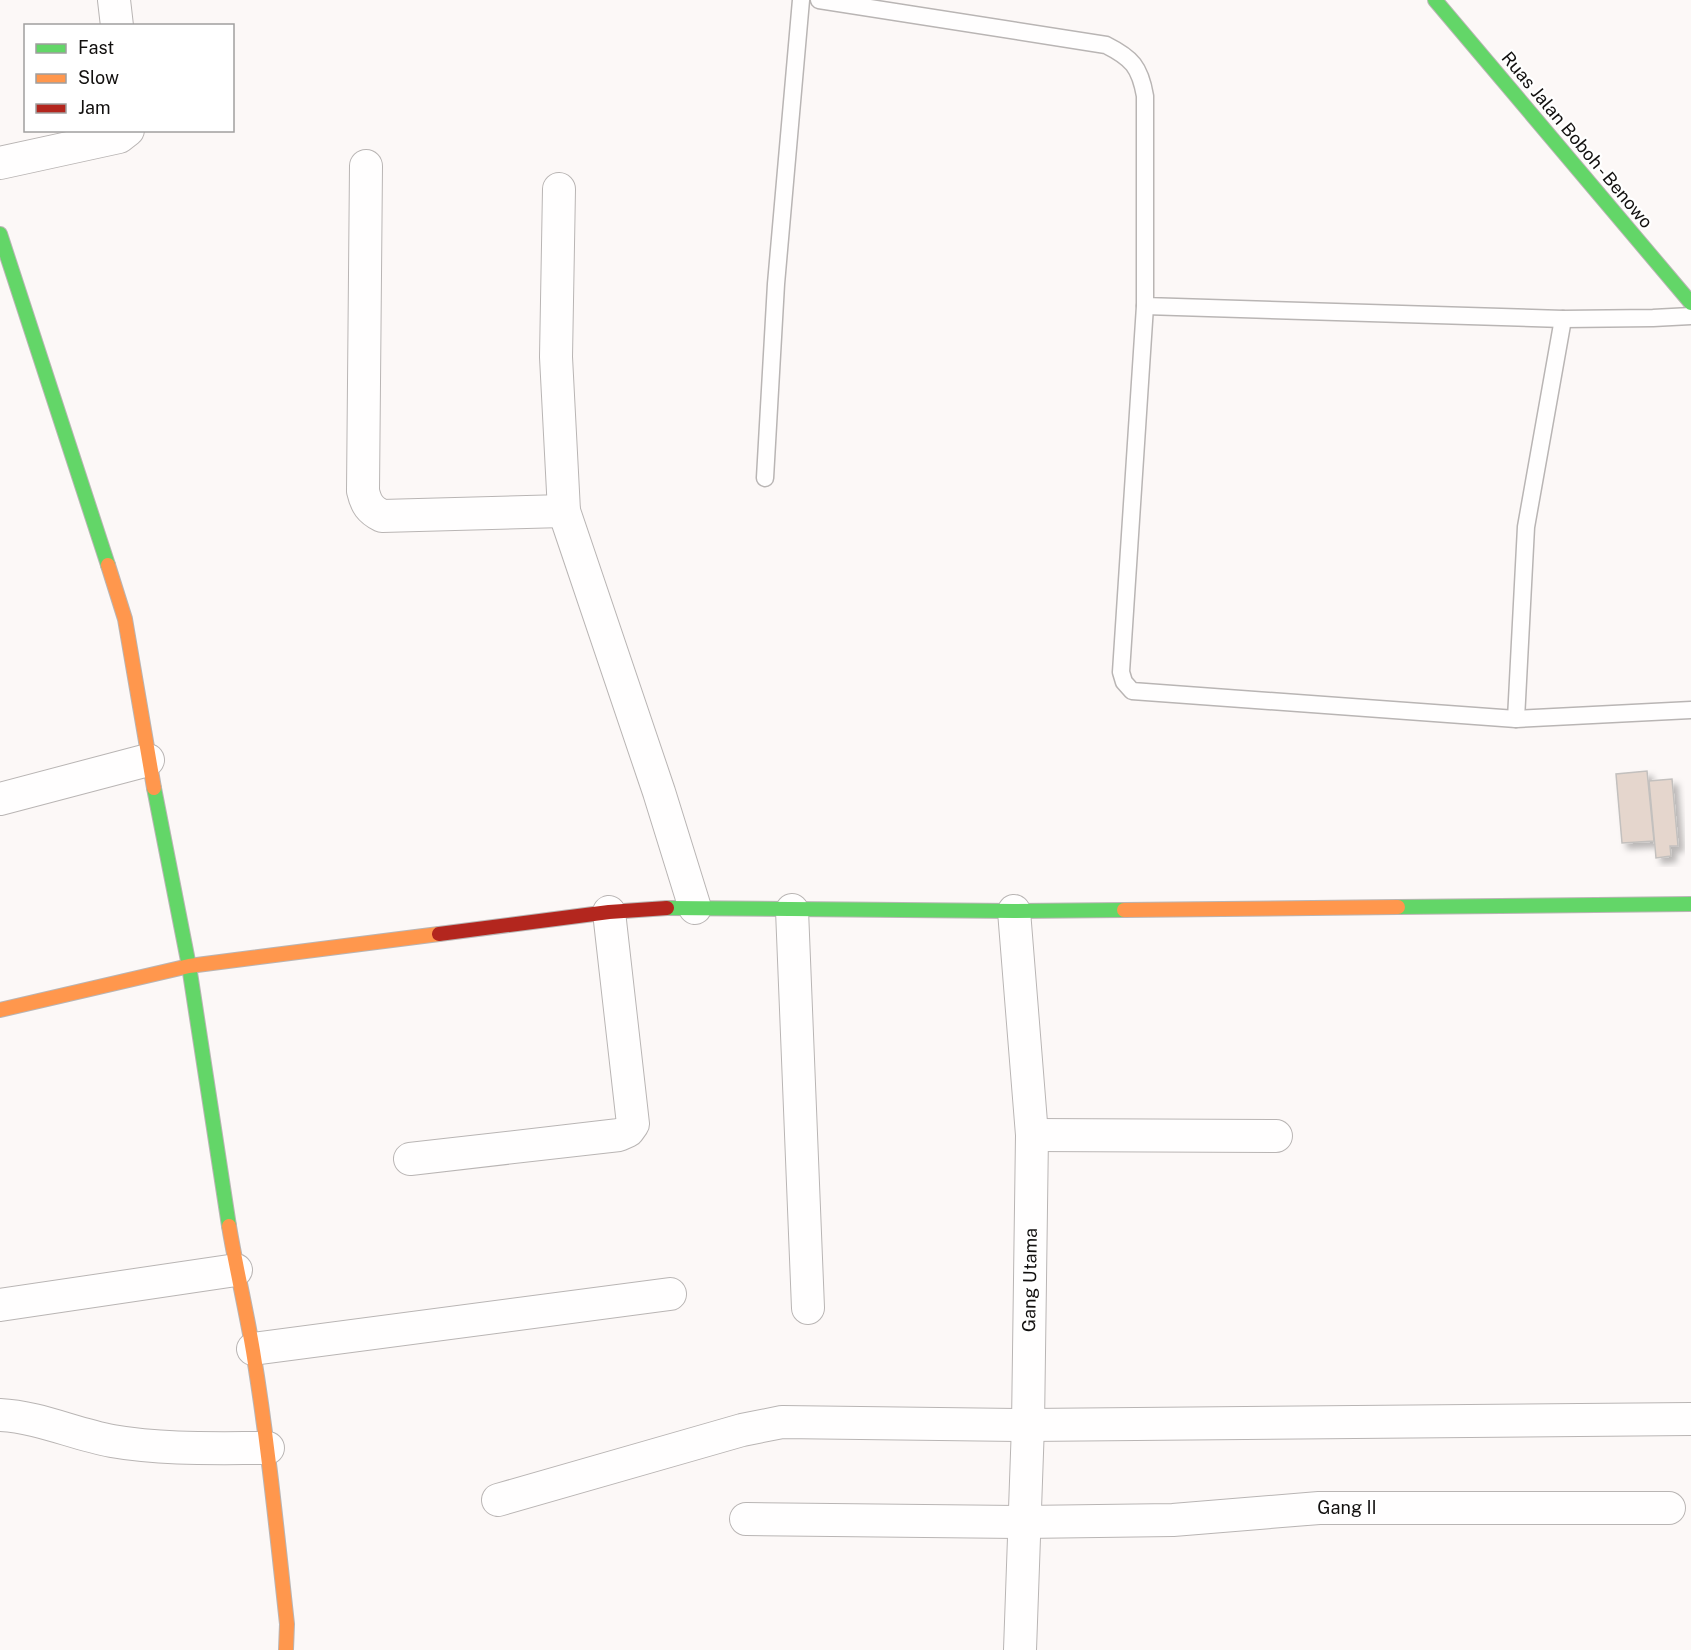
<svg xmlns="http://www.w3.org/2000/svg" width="1691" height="1650" viewBox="0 0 1691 1650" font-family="'Public Sans',sans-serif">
  <defs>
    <filter id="shadow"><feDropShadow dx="5.5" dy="5.5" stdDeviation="3" flood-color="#0004"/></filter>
  </defs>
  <rect width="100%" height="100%" fill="#fcf8f7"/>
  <g fill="#e5d6cd" stroke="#c3c0be" stroke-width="1.5" filter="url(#shadow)">
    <polygon points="1647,771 1654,841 1622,843 1616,774"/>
    <polygon points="1672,779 1678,846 1670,846 1671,856 1656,858 1649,781"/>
  </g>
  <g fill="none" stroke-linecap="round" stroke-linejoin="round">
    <g stroke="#b9b5b4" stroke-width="19">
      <g id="lane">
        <path d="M819,0L1106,45C1132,58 1140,67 1145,96V306L1563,319L1653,318L1691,316"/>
        <polyline points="1145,306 1121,672 1124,682 1132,691 1516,719 1691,710"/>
        <polyline points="765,478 776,284 801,0"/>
        <polyline points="1516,719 1526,527 1563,319"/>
      </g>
    </g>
    <g stroke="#b9b5b4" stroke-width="34">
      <g id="street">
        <polyline points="114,0 117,26"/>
        <polyline points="0,163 119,137 128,130"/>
        <path d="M366,166L363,491C366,504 370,510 382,516L564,511"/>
        <polyline points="559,189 556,357 564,511 659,792 695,908"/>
        <polyline points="0,799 148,760"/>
        <polyline points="792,910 808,1308"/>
        <polyline points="1014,911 1032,1135 1028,1425 1020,1650"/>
        <polyline points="1032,1135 1276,1136"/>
        <polyline points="410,1159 619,1135 628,1131 633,1124 609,912"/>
        <polyline points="0,1305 236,1270"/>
        <polyline points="253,1349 670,1294"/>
        <path d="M0,1415C39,1417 74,1434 112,1441C163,1450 216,1448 268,1448"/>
        <polyline points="498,1500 742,1430 782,1422 1028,1425 1691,1419"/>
        <polyline points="746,1519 1024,1522 1173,1520 1319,1508 1669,1508"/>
      </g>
    </g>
    <g stroke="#b9b5b4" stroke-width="16">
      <g id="fast">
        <polyline points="1435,0 1691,303"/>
        <polyline points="0,234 108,565"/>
        <polyline points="154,788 189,966 229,1226"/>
        <polyline points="1398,907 1691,904"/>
        <polyline points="667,908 1014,911 1124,910"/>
      </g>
    </g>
    <g stroke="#b9b5b4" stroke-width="16">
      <g id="slow">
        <polyline points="108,565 125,619 154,788"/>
        <polyline points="1124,910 1398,907"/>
        <polyline points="0,1010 189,966 439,934"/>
        <path d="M229,1226C236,1268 246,1309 253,1351C268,1442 277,1533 287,1624L286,1650"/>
      </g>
    </g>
    <g stroke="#b9b5b4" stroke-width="16">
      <polyline id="jam" points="439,934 609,912 667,908"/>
    </g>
    <use href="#lane" stroke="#fffefe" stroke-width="16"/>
    <use href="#street" stroke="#fffefe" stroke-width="32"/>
    <use href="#fast" stroke="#63d668" stroke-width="14"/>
    <use href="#slow" stroke="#ff974d" stroke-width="14"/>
    <use href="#jam" stroke="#b3261e" stroke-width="14"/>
  </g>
  <g text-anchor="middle" stroke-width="4.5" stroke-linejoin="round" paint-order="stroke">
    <g font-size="18" fill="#12100f" stroke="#fff">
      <text transform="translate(1577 140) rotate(50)" y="6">Ruas Jalan Boboh - Benowo</text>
      <text transform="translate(1030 1280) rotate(-89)" y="6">Gang Utama</text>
      <text x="1347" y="1514">Gang II</text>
    </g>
  </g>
  <rect x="24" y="24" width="210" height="108" fill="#ffffff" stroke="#a09f9f" stroke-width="1.5"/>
  <rect x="36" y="44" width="30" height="9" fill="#63d668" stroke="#a09f9f" stroke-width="1.5"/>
  <text x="78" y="54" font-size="18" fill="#12100f">Fast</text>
  <rect x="36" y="74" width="30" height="9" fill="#ff974d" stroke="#a09f9f" stroke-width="1.5"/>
  <text x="78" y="84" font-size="18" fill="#12100f">Slow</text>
  <rect x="36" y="104" width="30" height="9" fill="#b3261e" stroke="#a09f9f" stroke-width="1.5"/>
  <text x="78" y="114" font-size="18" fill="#12100f">Jam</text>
</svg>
